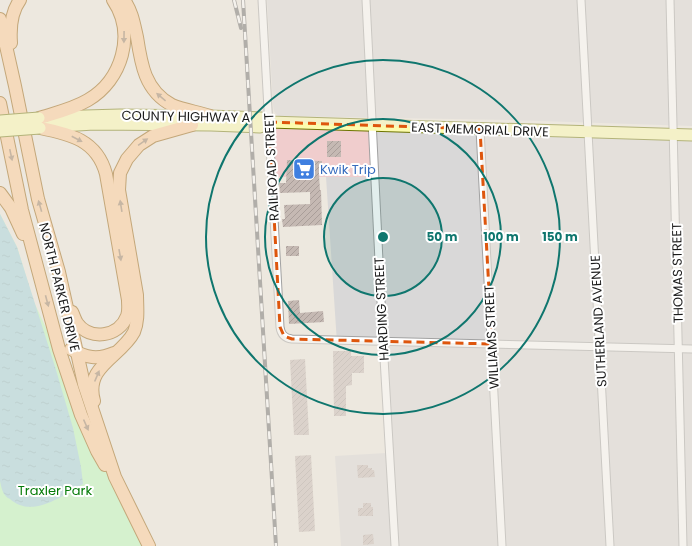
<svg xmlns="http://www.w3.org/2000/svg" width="692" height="546" viewBox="0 0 692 546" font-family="Poppins,sans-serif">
  <defs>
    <pattern id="water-ripples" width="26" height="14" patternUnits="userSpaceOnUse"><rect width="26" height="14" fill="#9dd3de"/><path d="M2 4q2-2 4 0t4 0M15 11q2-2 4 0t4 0" fill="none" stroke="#87b5be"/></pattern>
    <pattern id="building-hatch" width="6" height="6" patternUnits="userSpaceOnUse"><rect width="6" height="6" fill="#c5b9b3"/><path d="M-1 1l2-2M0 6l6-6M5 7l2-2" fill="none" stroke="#a99e99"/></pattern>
  </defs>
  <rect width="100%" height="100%" fill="#ede8df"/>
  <g fill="#d9d8d8">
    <polygon points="267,0 692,0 692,126 510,120 279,116 276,114 274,111 273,105"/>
    <polygon points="372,131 692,141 692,546 341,546 335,456 386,453 380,344 337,343 326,177 374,177"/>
  </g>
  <polygon fill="#f0cdcd" points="269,122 372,125 374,177 272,177"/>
  <polygon fill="#b8fcba" points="0,214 17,247 34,302 69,378 149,546 0,546"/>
  <path fill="url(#water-ripples)" d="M0,214L17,247L56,370L73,428L81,467L83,484C62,496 32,519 10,499C8,498 6,497 5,495C2,492 1,485 0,481Z"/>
  <g fill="url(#building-hatch)">
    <rect x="327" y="141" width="14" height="16"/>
    <polygon points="287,160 322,161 322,175 319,175 320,190 321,190 322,225 283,227 282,219 285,219 284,205 310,204 310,192 280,193 279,183 286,183"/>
    <rect x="286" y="246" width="13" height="10"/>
    <polygon points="299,300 300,313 323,311 324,322 289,324 288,301"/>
    <polygon points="333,351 351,351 351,356 364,356 364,373 352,373 352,385 346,386 346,416 334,416"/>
    <polygon points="305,359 309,435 294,435 290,360"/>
    <polygon points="311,455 315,531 299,532 295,456"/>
    <polygon points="357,465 368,465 368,468 372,468 372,470 374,470 375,477 358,478"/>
    <polygon points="363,503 371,503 371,507 373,507 373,516 358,516 358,508 363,508"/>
    <polygon points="373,534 374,544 363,545 363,535"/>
  </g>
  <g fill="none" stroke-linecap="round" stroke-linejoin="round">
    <g stroke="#a2a2a2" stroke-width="9">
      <g id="street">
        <path d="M262,0L280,327C281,334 284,338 292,339L692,349"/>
        <polyline points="366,0 383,341 395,546"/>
        <polyline points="581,0 610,546"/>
        <polyline points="670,0 683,546"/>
        <polyline points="480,129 502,546"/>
      </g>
    </g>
    <g stroke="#6d7400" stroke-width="13">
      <g id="secondary">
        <polyline points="51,117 120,115 210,116 261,118 269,122 692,135"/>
        <polyline points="45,127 94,124 211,125 260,127 269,122"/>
      </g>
    </g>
    <g stroke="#925a00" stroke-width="14">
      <g id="primary">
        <path d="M124,0C132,11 134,24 137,37C141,64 145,91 172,105C184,110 198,112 210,116"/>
        <polyline points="0,19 15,86 38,199 59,272 84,384 115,477 149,546"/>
        <path d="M11,43C10,29 11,12 20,0"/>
        <polyline points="0,103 22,210 59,349 81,415 97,451 105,465"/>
        <path d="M39,118C55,113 73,109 88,100C122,80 136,34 113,0"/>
        <path d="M40,128C70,134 97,140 106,174L128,300C128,306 129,311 127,316C119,337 90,341 77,323C75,320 74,316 72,312"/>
        <polyline points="0,193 11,208 23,234"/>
        <path d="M71,349C86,358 98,360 114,353"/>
        <path d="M94,401C84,366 121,357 134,332C139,320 137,307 137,295L119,190L120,173L127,159L139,145L153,136L192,125"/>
      </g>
    </g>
    <use href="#street" stroke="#fff" stroke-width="7"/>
    <use href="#secondary" stroke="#fcfcae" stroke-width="11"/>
    <use href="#primary" stroke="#ffca93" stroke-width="12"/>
    <g stroke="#696969" stroke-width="4">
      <g id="rail">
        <polyline points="234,0 241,28"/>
        <polyline points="243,0 276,546"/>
      </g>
    </g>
    <use href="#rail" stroke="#fff" stroke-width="2.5" stroke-dasharray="8" stroke-linecap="butt"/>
    <g stroke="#6d7400" stroke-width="13" stroke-linecap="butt">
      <g id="secondary-bridge">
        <polyline points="0,121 39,118"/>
        <polyline points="0,131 40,128"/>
      </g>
    </g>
    <use href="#secondary-bridge" stroke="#fcfcae" stroke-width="11"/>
  </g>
  <defs><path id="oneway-solid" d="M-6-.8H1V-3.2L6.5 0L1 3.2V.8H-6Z"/></defs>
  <g fill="#987b5d">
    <use href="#oneway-solid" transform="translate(124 37) rotate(91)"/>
    <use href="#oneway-solid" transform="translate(161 97) rotate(-140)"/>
    <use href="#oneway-solid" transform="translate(77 139) rotate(28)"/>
    <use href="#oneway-solid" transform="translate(143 142) rotate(-35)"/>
    <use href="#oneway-solid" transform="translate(11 155) rotate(78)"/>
    <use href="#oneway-solid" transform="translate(40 206) rotate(-106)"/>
    <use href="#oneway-solid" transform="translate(121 206) rotate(-99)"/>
    <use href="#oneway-solid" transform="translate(120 255) rotate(80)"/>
    <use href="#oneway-solid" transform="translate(47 301) rotate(75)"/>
    <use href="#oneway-solid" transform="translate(97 376) rotate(-67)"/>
    <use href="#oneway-solid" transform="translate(86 425) rotate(66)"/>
  </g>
  <path d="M0 0H692V546H0ZM269,122L480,129L492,344L292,339L284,336L280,327Z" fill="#ede8df" fill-opacity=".55" fill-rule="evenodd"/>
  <path fill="none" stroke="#de560d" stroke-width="3" stroke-dasharray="8 5" stroke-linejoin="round" d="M269,122L480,129L492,344L292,339L284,336L280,327Z"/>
  <circle cx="383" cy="237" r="59" fill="#0f766e" fill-opacity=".12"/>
  <g fill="none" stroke="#0f766e" stroke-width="2">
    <circle cx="383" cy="237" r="59"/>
    <circle cx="383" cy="237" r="118"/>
    <circle cx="383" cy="237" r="177"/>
  </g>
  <defs>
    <g id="supermarket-square" transform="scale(1.15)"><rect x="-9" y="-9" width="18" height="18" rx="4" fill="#3f7fe0" stroke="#fff"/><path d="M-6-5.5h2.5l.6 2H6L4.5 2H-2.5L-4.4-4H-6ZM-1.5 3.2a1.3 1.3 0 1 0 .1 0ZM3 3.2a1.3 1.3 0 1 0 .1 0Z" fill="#fff"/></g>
  </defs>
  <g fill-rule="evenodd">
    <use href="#supermarket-square" x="304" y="169"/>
  </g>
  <g text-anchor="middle" stroke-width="4" stroke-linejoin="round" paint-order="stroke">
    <g font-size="13" fill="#1b1b1b" stroke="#fff">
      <text transform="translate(186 116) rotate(1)" y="5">COUNTY HIGHWAY A</text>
      <text transform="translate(480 129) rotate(2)" y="5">EAST MEMORIAL DRIVE</text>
      <text transform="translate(271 167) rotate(-93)" y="5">RAILROAD STREET</text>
      <text transform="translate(677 273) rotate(-91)" y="5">THOMAS STREET</text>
      <text transform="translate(60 287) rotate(76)" y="5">NORTH PARKER DRIVE</text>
      <text transform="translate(381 309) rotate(-93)" y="5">HARDING STREET</text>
      <text transform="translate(598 321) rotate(-93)" y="5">SUTHERLAND AVENUE</text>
      <text transform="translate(491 337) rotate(-93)" y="5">WILLIAMS STREET</text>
    </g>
    <g font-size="13" fill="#366cbe" stroke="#fff" text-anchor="start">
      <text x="320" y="174">Kwik Trip</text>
    </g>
    <g font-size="13" fill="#067c09" stroke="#fff">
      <text x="55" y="495">Traxler Park</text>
    </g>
  </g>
  <circle cx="383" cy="237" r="6" fill="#0f766e" stroke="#fff" stroke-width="2"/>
  <g font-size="12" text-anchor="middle" font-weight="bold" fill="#0f766e" stroke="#fff" stroke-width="4" stroke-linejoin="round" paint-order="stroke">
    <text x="442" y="241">50 m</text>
    <text x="501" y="241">100 m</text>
    <text x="560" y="241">150 m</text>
  </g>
</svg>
